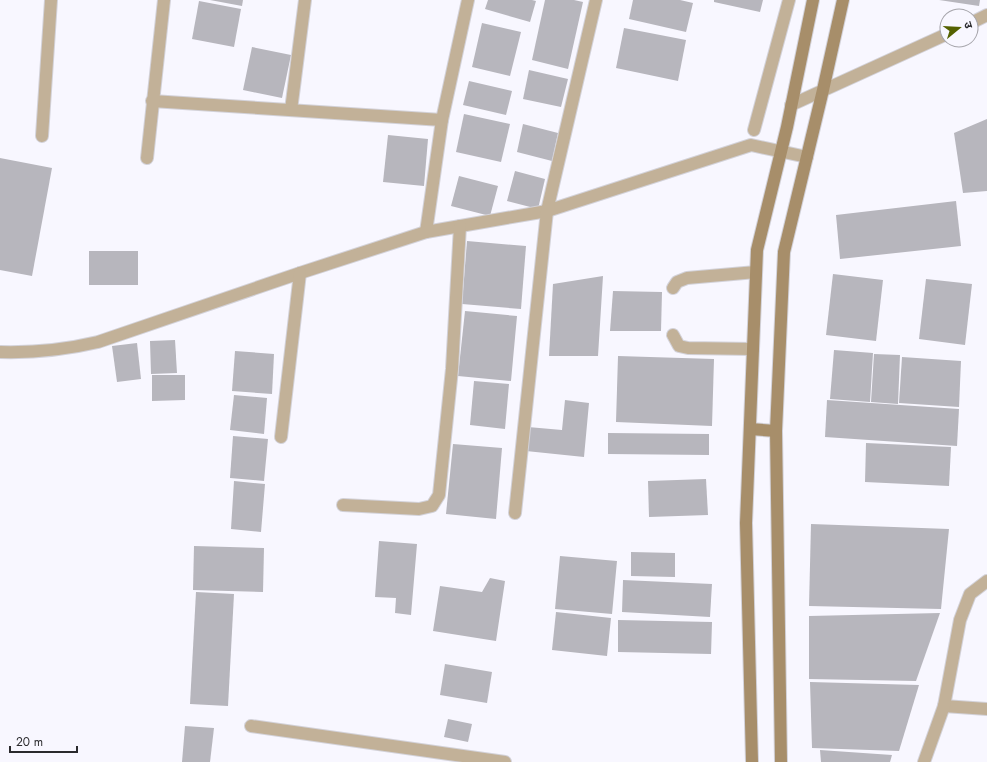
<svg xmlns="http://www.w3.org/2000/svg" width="987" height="762" viewBox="0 0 987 762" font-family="Jost,'Noto Sans Devanagari',sans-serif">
  <rect width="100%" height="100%" fill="#f8f7ff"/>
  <g fill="#b7b6bd">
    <polygon points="210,0 243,0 242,6"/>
    <polygon points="488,0 532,0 536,1 530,22 485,9"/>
    <polygon points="545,0 574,0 583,2 568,69 532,60"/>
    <polygon points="633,0 680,0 693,3 686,32 629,19"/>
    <polygon points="714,0 763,0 760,12 714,2"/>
    <polygon points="939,0 980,0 979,6"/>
    <polygon points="199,1 241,9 234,47 192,39"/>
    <polygon points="482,23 521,32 510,76 472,67"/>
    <polygon points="624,28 686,40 678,81 616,68"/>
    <polygon points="252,47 291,55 282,98 243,90"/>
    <polygon points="529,70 568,79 561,107 523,99"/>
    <polygon points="469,81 512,91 506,115 463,105"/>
    <polygon points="464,114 510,124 501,162 456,152"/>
    <polygon points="987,119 987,191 963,193 954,133"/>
    <polygon points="523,124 558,133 552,161 517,152"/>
    <polygon points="388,135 428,139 424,186 383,182"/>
    <polygon points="0,158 52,168 32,276 0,270"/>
    <polygon points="515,171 545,179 538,209 507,201"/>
    <polygon points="459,176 498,186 490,216 451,206"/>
    <polygon points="956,201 961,246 840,259 836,215"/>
    <polygon points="467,241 526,246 521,309 462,304"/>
    <rect x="89" y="251" width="49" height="34"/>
    <polygon points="833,274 883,280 876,341 826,335"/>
    <polygon points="603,276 598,356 549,356 553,284"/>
    <polygon points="926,279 972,284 965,345 919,339"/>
    <polygon points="613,291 662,292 661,331 610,331"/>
    <polygon points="465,311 517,316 511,381 458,376"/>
    <polygon points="175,340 177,373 151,374 150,341"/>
    <polygon points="137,343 141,379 117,382 112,346"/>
    <polygon points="834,350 873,353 870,402 830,399"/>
    <polygon points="235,351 274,354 272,394 232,391"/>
    <polygon points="874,354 900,355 898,404 871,402"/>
    <polygon points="618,356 714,359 712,426 616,422"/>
    <polygon points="902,357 961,361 959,407 899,403"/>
    <polygon points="152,375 185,375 185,400 152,401"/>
    <polygon points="474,381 509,384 505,429 470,425"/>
    <polygon points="234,395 267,398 264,434 230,430"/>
    <polygon points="565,400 589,403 584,457 526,451 528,427 562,430"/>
    <polygon points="827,400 959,409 957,446 825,437"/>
    <polygon points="608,433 709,434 709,455 608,454"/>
    <polygon points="233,436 268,439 264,481 230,478"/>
    <polygon points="866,443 951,447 949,486 865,482"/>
    <polygon points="453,444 502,448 496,519 446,514"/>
    <polygon points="706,479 708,515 649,517 648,481"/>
    <polygon points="234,481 265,484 261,532 231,529"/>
    <polygon points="811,524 949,529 941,609 809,606"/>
    <polygon points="379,541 417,544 411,615 395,613 396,598 375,597"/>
    <polygon points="194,546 264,548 263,592 193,590"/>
    <polygon points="631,552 675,553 675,577 631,576"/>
    <polygon points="560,556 617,561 612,614 555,609"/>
    <polygon points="490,578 505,581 496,641 433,631 440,586 482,592"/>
    <polygon points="623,580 712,584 710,617 622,612"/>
    <polygon points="196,592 234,594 228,706 190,704"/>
    <polygon points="556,612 611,618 607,656 552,650"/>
    <polygon points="940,613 916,681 809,679 809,616"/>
    <polygon points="618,620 712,622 711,654 618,652"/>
    <polygon points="445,664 492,672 487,703 440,695"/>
    <polygon points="810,682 919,685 899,751 812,748"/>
    <polygon points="448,719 472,724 468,742 444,737"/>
    <polygon points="185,726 214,728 210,762 182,762"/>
    <polygon points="820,750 892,755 890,762 821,762"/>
  </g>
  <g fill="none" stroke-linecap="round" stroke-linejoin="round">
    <g stroke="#d3d2d9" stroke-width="14">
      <g id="service">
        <polyline points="673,288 677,282 687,278 756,272"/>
        <polyline points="673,335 679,346 688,348 753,349"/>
        <polyline points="944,706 987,709"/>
        <polyline points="924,762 944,706 960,620 970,594 987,581"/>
      </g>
    </g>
    <g stroke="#d3d2d9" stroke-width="14">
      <g id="minor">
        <polyline points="971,23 987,15"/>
        <polyline points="152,101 442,120"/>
        <polyline points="791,105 947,34"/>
        <polyline points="291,110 305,0"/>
        <polyline points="754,130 789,0"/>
        <polyline points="42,136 51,0"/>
        <polyline points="147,158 164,0"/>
        <polyline points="426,232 442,120 468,0"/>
        <path d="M0,352C35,353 64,350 98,342L300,273L426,232L547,211L751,145L807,157"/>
        <polyline points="281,437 300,273"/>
        <polyline points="343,505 419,509 432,506 439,495 452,369 460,226"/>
        <polyline points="515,513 547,211 596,0"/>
        <polyline points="251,726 505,762"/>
      </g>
    </g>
    <g stroke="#d3d2d9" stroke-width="14">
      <g id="secondary">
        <polyline points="750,429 776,431"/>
        <polyline points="752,762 746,523 757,250 787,127 813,0"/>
        <polyline points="781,762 776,431 784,252 823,90 843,0"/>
      </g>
    </g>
    <use href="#service" stroke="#c2b198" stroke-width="12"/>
    <use href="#minor" stroke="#c2b198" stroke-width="12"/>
    <use href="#secondary" stroke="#a78e6a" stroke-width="12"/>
  </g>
  <g transform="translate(959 28) rotate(72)"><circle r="19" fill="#f8f7ff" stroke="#a6a5ab"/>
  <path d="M0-3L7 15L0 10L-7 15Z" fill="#546100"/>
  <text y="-6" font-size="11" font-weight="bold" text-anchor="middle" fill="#2a2a2d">उ</text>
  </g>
  <path d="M10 746v6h67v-6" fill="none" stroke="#2a2a2d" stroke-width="2"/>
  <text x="16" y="746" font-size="12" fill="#2a2a2d" stroke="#f8f7ff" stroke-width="3" paint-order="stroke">20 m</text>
</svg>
